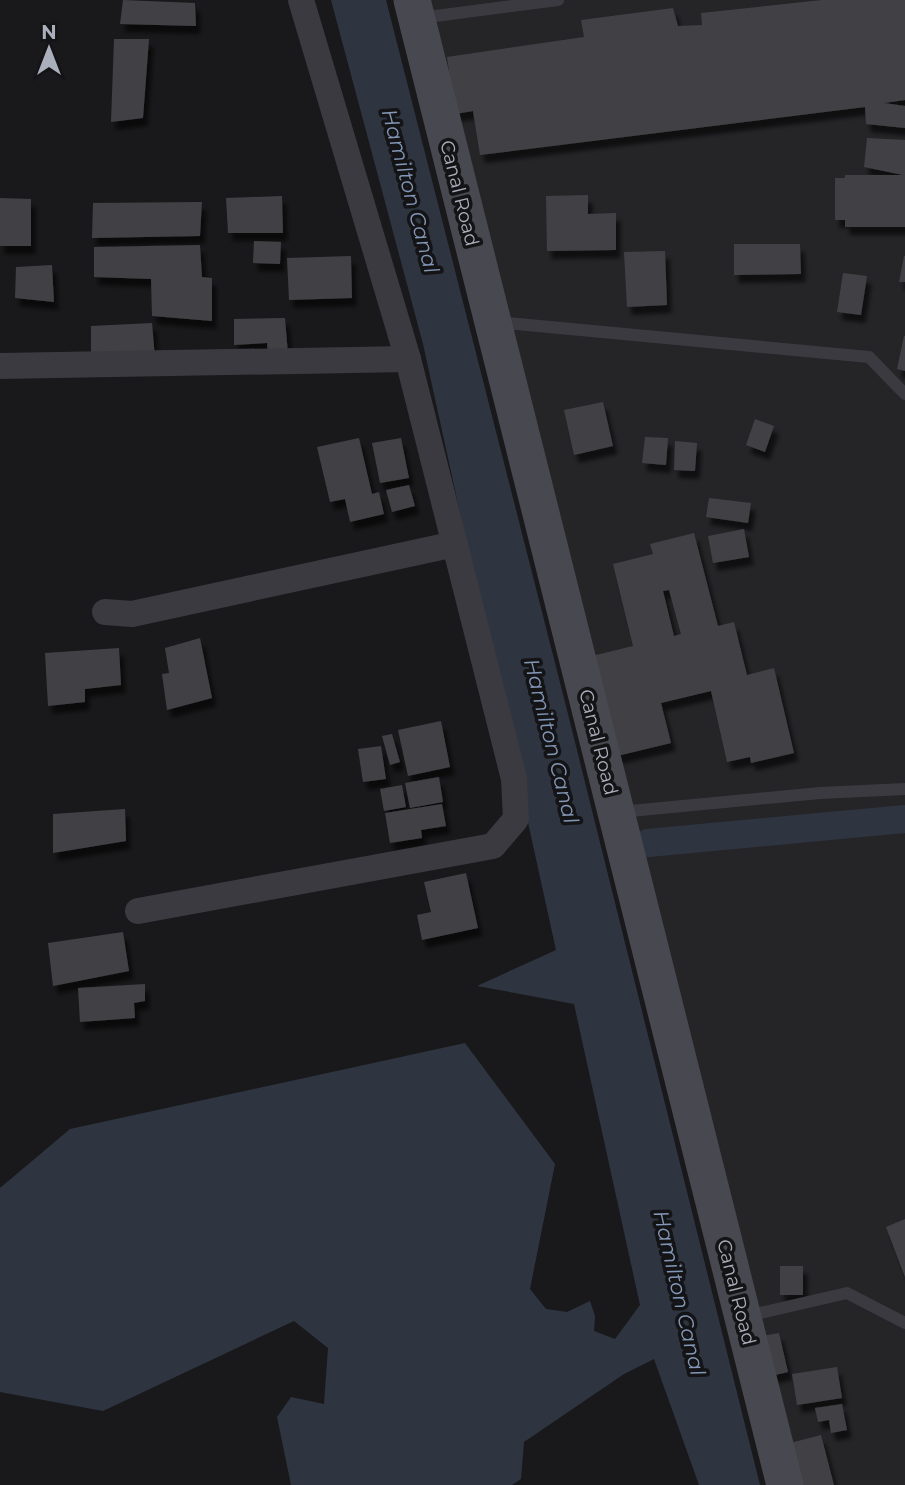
<svg xmlns="http://www.w3.org/2000/svg" width="905" height="1485" viewBox="0 0 905 1485" font-family="Montserrat,sans-serif">
  <defs>
    <filter id="shadow"><feDropShadow dx="4.5" dy="8" stdDeviation="2" flood-color="#0009"/></filter>
  </defs>
  <rect width="100%" height="100%" fill="#19191b"/>
  <polygon fill="#252528" points="422,0 905,0 905,1485 794,1485"/>
  <polygon fill="#2e3540" points="331,0 386,0 567,710 760,1485 699,1485 654,1359 624,1374 524,1442 521,1479 512,1485 291,1485 277,1417 291,1397 324,1404 328,1348 294,1321 103,1411 0,1392 0,1188 70,1129 465,1043 555,1164 530,1289 546,1309 567,1312 590,1301 595,1316 594,1331 615,1339 640,1305 574,1004 477,986 556,950 423,344"/>
  <g fill="none" stroke-linecap="round" stroke-linejoin="round">
    <polyline stroke="#2e3540" stroke-width="28" points="648,843 905,819"/>
  </g>
  <g fill="#404145" fill-rule="evenodd" filter="url(#shadow)">
    <polygon points="123,0 195,3 196,26 120,24"/>
    <polygon points="822,0 905,0 905,100 884,103 905,106 905,128 866,124 865,107 480,155 473,111 455,114 447,57 584,37 581,20 673,8 678,26 702,25 701,13"/>
    <polygon points="114,39 149,39 143,118 111,122"/>
    <polygon points="867,138 905,140 905,227 845,227 845,220 835,220 835,178 845,178 845,175 903,175 864,167"/>
    <polygon points="588,195 588,214 616,213 616,250 547,251 546,196"/>
    <polygon points="282,196 283,233 228,233 226,198"/>
    <polygon points="0,198 31,199 31,246 0,246"/>
    <polygon points="202,202 200,236 92,238 93,203"/>
    <polygon points="254,241 281,242 280,264 253,263"/>
    <polygon points="734,244 800,244 801,274 734,275"/>
    <polygon points="200,245 202,277 212,278 212,321 152,316 151,279 94,277 94,247"/>
    <polygon points="665,251 667,305 627,307 624,252"/>
    <polygon points="351,256 352,298 289,300 287,258"/>
    <polygon points="904,256 905,256 905,282 899,282"/>
    <polygon points="52,265 54,302 15,298 16,267"/>
    <polygon points="843,273 867,276 861,315 837,312"/>
    <polygon points="285,318 288,354 268,355 267,343 234,345 234,319"/>
    <polygon points="152,323 155,358 91,358 91,326"/>
    <polygon points="904,336 905,336 905,371 897,369"/>
    <polygon points="603,402 613,446 574,455 564,410"/>
    <polygon points="755,419 774,426 765,452 746,445"/>
    <polygon points="645,437 668,438 666,465 642,463"/>
    <polygon points="359,438 372,494 379,492 384,514 350,522 345,499 330,502 317,447"/>
    <polygon points="401,438 409,478 380,483 372,443"/>
    <polygon points="675,441 697,443 695,471 674,470"/>
    <polygon points="409,485 415,506 392,512 386,490"/>
    <polygon points="709,498 751,503 748,523 706,517"/>
    <polygon points="744,529 749,557 713,563 708,536"/>
    <path d="M694,533L718,626L734,622L747,675L774,668L794,753L751,763L750,757L727,762L711,691L661,703L671,743L613,757L588,657L633,646L613,564L653,554L650,544ZM669,590L681,634L674,636L663,591Z"/>
    <polygon points="200,638 212,698 167,710 162,674 169,673 165,648"/>
    <polygon points="119,648 121,685 85,689 85,702 48,706 45,653"/>
    <polygon points="441,721 450,767 408,776 398,730"/>
    <polygon points="392,734 400,762 390,765 382,736"/>
    <polygon points="381,746 386,779 363,782 358,749"/>
    <polygon points="439,777 443,802 410,808 405,783"/>
    <polygon points="402,785 406,807 384,811 380,789"/>
    <polygon points="442,804 446,826 421,830 422,838 390,843 385,813"/>
    <polygon points="125,809 126,841 53,853 53,814"/>
    <polygon points="466,873 478,928 422,940 417,915 431,912 424,882"/>
    <polygon points="123,932 129,971 53,986 48,943"/>
    <polygon points="145,984 145,1001 134,1003 135,1018 80,1022 78,988"/>
    <polygon points="905,1219 905,1277 886,1227"/>
    <rect x="780" y="1266" width="23" height="29"/>
    <polygon points="779,1333 788,1372 771,1376 762,1336"/>
    <polygon points="837,1367 842,1398 797,1405 792,1374"/>
    <polygon points="842,1404 847,1430 831,1433 829,1420 818,1422 815,1408"/>
    <polygon points="821,1435 834,1485 800,1485 790,1443"/>
  </g>
  <g fill="none" stroke-linecap="round" stroke-linejoin="round">
    <g stroke="#3a3a40" stroke-width="12">
      <polyline points="420,18 558,0"/>
      <polyline points="496,322 869,357 905,394"/>
      <polyline points="620,812 820,793 905,789"/>
      <polyline points="747,1316 847,1293 905,1323"/>
    </g>
    <g stroke="#3a3a40" stroke-width="26">
      <polyline points="0,366 408,359"/>
      <polyline points="105,612 132,614 455,544"/>
      <polyline points="138,911 493,846 516,819 514,779 408,359 301,0"/>
    </g>
    <polyline stroke="#484850" stroke-width="37" points="412,0 785,1485"/>
  </g>
  <g text-anchor="middle" stroke-width="7" stroke-linejoin="round" paint-order="stroke">
    <g font-size="19" fill="#abaebb" stroke="#141416">
      <text transform="translate(460 193) rotate(76)" y="7">Canal Road</text>
      <text transform="translate(599 742) rotate(76)" y="7">Canal Road</text>
      <text transform="translate(737 1292) rotate(76)" y="7">Canal Road</text>
    </g>
    <g font-size="21" font-style="italic" fill="#8296b6" stroke="#141416">
      <text transform="translate(410 191) rotate(75)" y="7">Hamilton Canal</text>
      <text transform="translate(551 741) rotate(76)" y="7">Hamilton Canal</text>
      <text transform="translate(679 1293) rotate(77)" y="7">Hamilton Canal</text>
    </g>
  </g>
  <g transform="translate(49 49)" stroke="#141416" stroke-width="5" paint-order="stroke">
  <path d="M0-5L12 26L0 18L-12 26Z" fill="#abaebb"/>
  <text y="-10" font-size="19" font-weight="bold" text-anchor="middle" fill="#abaebb">N</text>
  </g>
</svg>
